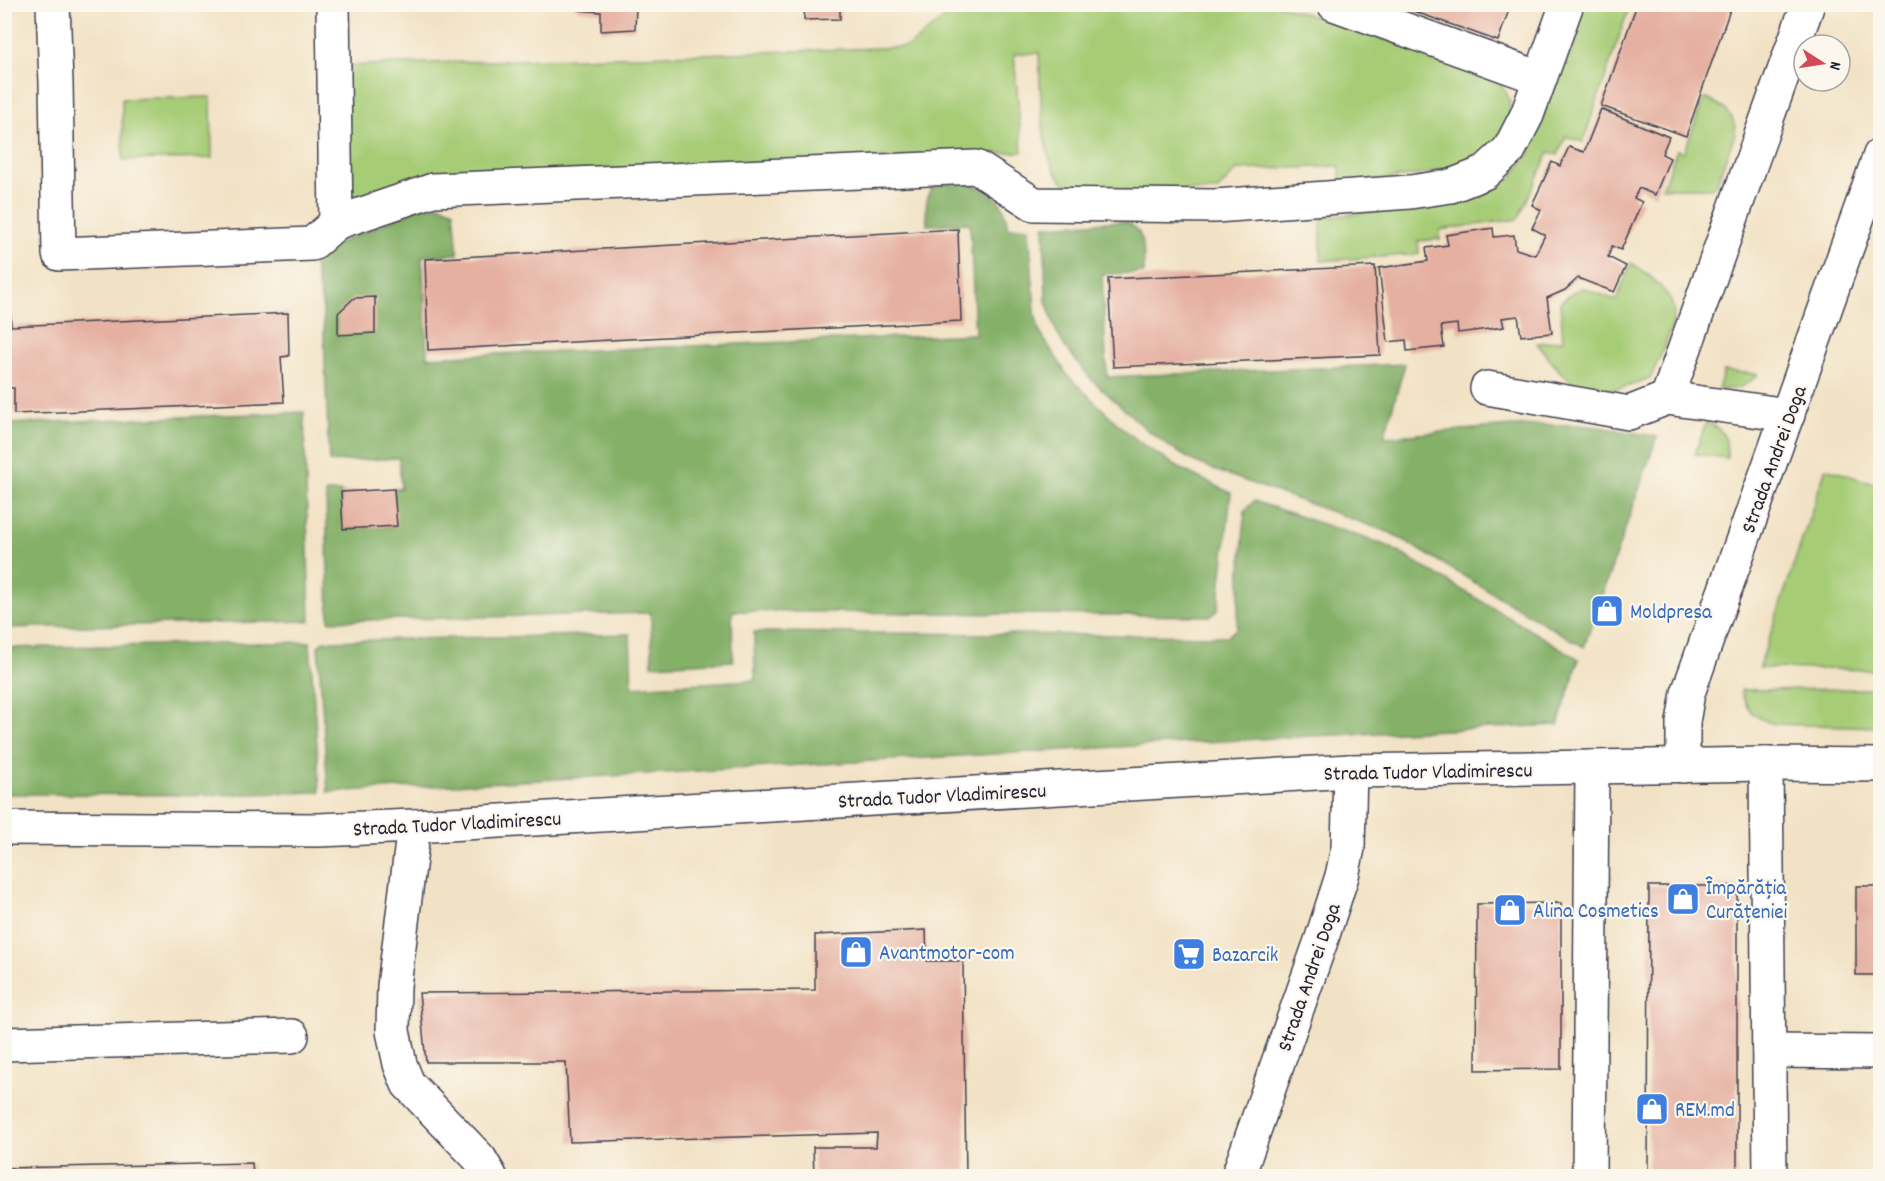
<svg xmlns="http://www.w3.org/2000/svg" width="1885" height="1181" viewBox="0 0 1885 1181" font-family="Dekko,sans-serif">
  <rect width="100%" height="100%" fill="#fbf7ec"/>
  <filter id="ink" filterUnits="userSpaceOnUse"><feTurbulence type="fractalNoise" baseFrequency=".0167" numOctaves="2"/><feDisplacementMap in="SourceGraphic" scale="12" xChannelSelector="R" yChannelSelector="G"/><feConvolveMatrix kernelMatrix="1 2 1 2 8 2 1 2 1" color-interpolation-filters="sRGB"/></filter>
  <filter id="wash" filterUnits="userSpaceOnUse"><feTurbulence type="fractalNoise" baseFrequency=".008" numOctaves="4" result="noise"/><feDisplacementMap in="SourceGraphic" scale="24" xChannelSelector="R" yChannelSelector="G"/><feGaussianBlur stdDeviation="1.35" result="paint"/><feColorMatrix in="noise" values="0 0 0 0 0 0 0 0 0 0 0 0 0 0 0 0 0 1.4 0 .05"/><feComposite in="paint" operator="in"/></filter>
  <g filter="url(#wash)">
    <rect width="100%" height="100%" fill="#f2e2c5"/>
    <g fill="#a6cc76" stroke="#647758" stroke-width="1.5">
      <path d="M1276,4L1480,71C1499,80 1511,90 1510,112C1507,177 1387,178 1340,183V166L1237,170L1217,191L1079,190C1071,187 1064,184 1059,177C1039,153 1041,85 1039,53L1014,54L1022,152L501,174L345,206L342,66L908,47L961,5Z"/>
      <polygon points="1583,5 1630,5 1583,142 1566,136 1558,155 1549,152 1518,219 1440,230 1440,239 1418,241 1419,254 1321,261 1321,218 1470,200 1485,195 1511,178 1529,155"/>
      <polygon points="211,97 212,158 123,160 122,99"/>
      <path d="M1704,98C1721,104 1737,114 1735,134L1716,185L1712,188H1662L1677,150L1684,152Z"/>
      <path d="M1631,263C1647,273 1675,294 1674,316C1673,331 1657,362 1651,377C1626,389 1592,399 1568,379C1556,369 1546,355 1537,343L1563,340L1560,302L1581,287L1616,300Z"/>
      <path d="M1724,371L1758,374C1746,387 1735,391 1718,389Z"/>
      <path d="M1706,422C1726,431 1727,437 1727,458L1695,454Z"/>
      <polygon points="1826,468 1880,486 1880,670 1759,668"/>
      <path d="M1880,689V727L1776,724C1755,719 1746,711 1741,690Z"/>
    </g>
    <g fill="#84b067" stroke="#536951" stroke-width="1.5">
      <path d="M971,183C998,199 1003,196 1008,228L1029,227L1035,312L1039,331L1068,376L1121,427L1145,446L1179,468L1231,493L1218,610L1211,616L732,611L733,661L652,665L651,613L329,621L326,492H341L344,529L396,526L394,489L401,488L399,458L329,462L323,309L312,255L423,206L441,205L454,211L458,254L422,256L427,357L975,334L970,223L927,225C926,209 924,197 935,185Z"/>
      <path d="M1124,221C1148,232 1143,249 1144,273L1102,274L1107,377L1405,364L1384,437C1448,432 1512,423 1576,425C1603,426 1630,432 1657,437L1584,647L1391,533L1220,472L1193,461L1171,448L1146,429L1092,380L1065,347L1057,333L1046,301L1044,226Z"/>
      <polygon points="304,412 310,621 5,628 5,424"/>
      <polygon points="1254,501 1388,546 1579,659 1558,725 1311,736 328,792 318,646 324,641 630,634 632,687 755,680 754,632 1228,636 1237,628 1245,510"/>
      <polygon points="310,642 320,792 213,795 5,794 5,648"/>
    </g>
    <g id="blocks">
      <g fill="#e5b0a1">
        <polygon points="577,4 651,4 651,7 636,7 635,29 601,31 601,12 577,10"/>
        <polygon points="805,4 840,4 840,19 804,20"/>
        <polygon points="1393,4 1511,4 1498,41"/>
        <polygon points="1637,4 1732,4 1686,136 1601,106"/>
        <polygon points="1601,109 1669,137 1662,154 1670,158 1655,195 1639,188 1634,198 1642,202 1621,250 1612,246 1608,257 1626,266 1614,292 1578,278 1565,290 1547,298 1552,333 1521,336 1518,316 1502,318 1504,327 1458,333 1457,324 1441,326 1444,347 1407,351 1406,340 1388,342 1379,268 1428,261 1426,248 1448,245 1446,235 1493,228 1494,237 1514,235 1516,249 1535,255 1545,235 1532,228 1541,210 1532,205 1552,162 1560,166 1569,147 1584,152"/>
        <polygon points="4,190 6,190 11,326 288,313 289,356 281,357 284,402 14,414 14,388 4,388"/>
        <polygon points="958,229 961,321 428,350 425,259"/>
        <polygon points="1375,266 1380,355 1113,367 1108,279"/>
        <polygon points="375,297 375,333 338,335 338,313 354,298"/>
        <polygon points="394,489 397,526 343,529 341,492"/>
        <polygon points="1649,886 1737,886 1737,1176 1648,1176"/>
        <rect x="1856" y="886" width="24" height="89"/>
        <polygon points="1561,903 1561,1069 1476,1070 1477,904"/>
        <polygon points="926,930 927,961 963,961 966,1176 814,1176 813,1147 876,1147 877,1133 570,1142 566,1062 426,1062 419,993 815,990 815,935"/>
        <polygon points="252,1163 253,1176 4,1176 4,1168"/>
      </g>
    </g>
  </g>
  <g filter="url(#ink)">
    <use href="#blocks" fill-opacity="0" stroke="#413f50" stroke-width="1.5"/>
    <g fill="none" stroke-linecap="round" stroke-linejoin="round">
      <g stroke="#413f50" stroke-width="36">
        <g id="minor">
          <polyline points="53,4 56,83 59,254 312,244 336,223"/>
          <polyline points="333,4 336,223 433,190 976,167 1034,204 1215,206 1410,192 1451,186 1484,173 1509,150 1527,115 1567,4"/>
          <polyline points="1334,4 1540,78"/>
          <polyline points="1487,388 1629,413 1667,398 1788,415"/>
          <polyline points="1667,398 1808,4"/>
          <polyline points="1766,764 1770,1176"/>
          <polyline points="1683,766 1683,722 1688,693 1880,155"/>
          <polyline points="414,826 394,986 393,1031 400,1064 408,1084 480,1159 490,1176"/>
          <polyline points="4,1044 292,1036"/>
          <polyline points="1769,1051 1880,1052"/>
          <polyline points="1238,1176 1321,941 1342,876 1348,848 1350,771"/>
          <polyline points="1589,1176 1592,767"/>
        </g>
      </g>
      <g stroke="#413f50" stroke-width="36">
        <polyline id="major" points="4,828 318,830 414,826 1350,771 1766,764 1880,765"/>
      </g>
      <use href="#minor" stroke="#fff" stroke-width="33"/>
      <use href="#major" stroke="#fff" stroke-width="33"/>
    </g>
  </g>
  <defs>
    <g id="shop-square" transform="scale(1.725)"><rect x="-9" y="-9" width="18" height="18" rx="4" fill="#3f7fe0" stroke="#fbf7ec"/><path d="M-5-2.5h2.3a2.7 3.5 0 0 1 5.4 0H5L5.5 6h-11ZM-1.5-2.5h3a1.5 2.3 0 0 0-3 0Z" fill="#fff"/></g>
    <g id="supermarket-square" transform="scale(1.725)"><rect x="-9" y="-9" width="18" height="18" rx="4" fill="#3f7fe0" stroke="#fbf7ec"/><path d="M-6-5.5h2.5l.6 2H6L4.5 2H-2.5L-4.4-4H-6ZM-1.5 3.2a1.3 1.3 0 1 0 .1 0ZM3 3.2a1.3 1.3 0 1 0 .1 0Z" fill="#fff"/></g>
  </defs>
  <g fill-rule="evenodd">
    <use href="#shop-square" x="1607" y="611"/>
    <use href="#shop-square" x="1683" y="899"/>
    <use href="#shop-square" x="1510" y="910"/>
    <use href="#shop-square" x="856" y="952"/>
    <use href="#supermarket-square" x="1189" y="954"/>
    <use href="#shop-square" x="1652" y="1109"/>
  </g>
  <g text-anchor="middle" stroke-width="4.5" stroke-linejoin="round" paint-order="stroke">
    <g font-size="21" fill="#22223b" stroke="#fbf7ec">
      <text transform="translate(1773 459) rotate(-70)" y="7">Strada Andrei Doga</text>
      <text transform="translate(1428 771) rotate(-1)" y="7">Strada Tudor Vladimirescu</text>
      <text transform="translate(942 795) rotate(-3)" y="7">Strada Tudor Vladimirescu</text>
      <text transform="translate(457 823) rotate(-3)" y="7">Strada Tudor Vladimirescu</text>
      <text transform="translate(1308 977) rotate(-71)" y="7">Strada Andrei Doga</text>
    </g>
    <g font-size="21" fill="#366cbe" stroke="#fbf7ec" text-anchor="start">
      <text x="1630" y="618">Moldpresa</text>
      <text x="1706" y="894">Împărăția<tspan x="1706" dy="24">Curățeniei</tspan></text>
      <text x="1533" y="917">Alina Cosmetics</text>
      <text x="879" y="959">Avantmotor-com</text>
      <text x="1212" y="961">Bazarcik</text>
      <text x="1675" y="1116">REM.md</text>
    </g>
  </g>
  <rect width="1885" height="1181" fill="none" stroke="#fbf7ec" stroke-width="24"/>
  <g transform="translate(1822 63) rotate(102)"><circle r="28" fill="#fbf7ec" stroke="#a4a2a5" stroke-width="1.5"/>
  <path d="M0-4.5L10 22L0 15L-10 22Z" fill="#d1495b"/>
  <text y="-9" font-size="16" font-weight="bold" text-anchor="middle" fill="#22223b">N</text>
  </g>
</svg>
